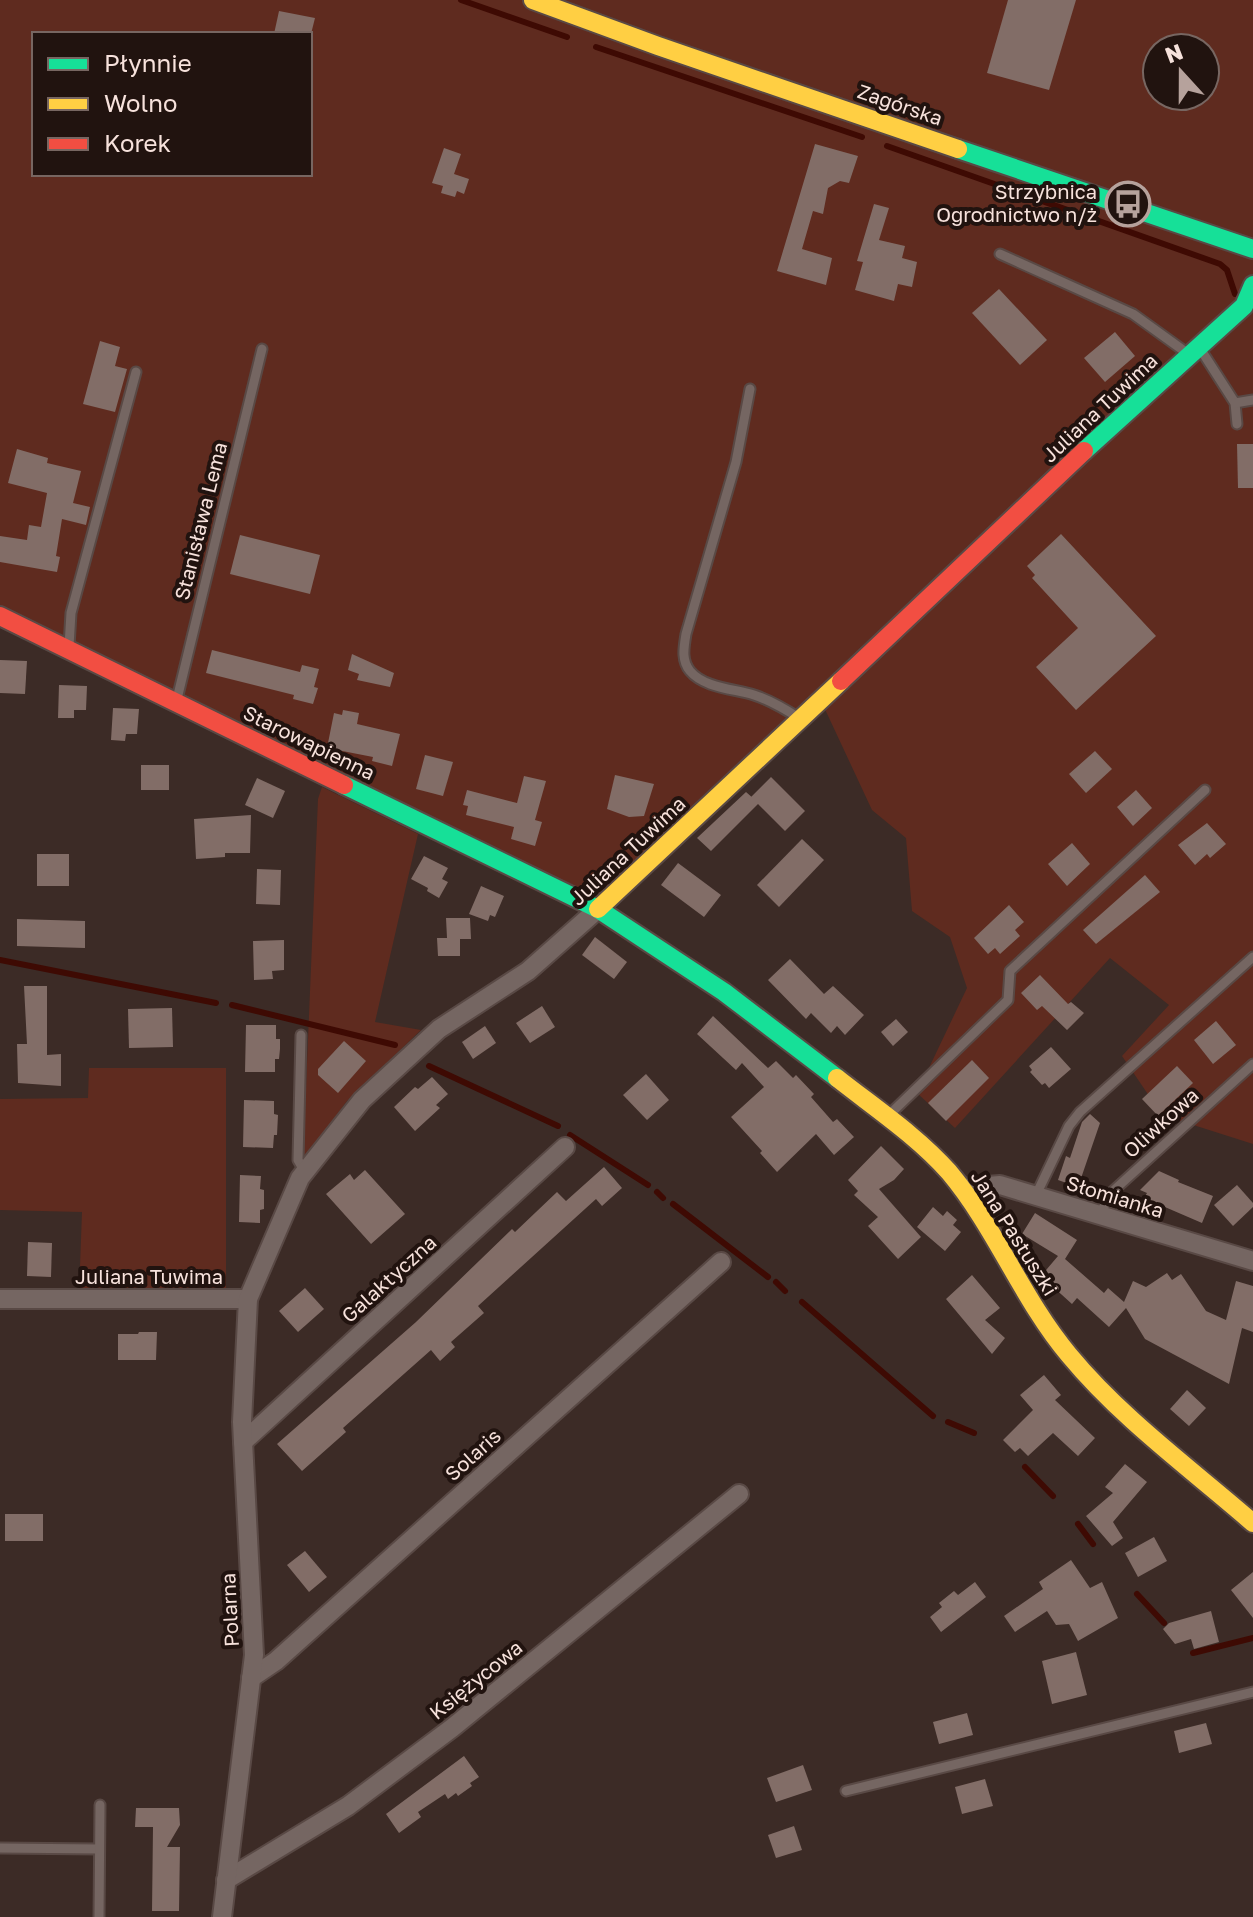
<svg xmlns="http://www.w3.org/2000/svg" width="1253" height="1917" viewBox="0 0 1253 1917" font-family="'Golos Text',sans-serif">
  <rect width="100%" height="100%" fill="#3c2b26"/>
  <g fill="#5f2b1f" fill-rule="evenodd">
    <path d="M0,0H1253V1144L1162,1115L1122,1056L1169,1005L1110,958L955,1128L917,1093L967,988L950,937L912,911L906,838L872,810L823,705L602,912L0,611ZM34,34H310V174H34ZM1157,48H1205V96H1157Z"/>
    <polygon points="322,787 418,834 375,1022 421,1030 347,1101 303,1160 318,799"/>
    <polygon points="89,1068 226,1068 226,1288 79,1294 82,1212 0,1210 0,1099 88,1098"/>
  </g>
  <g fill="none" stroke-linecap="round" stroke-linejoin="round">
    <g stroke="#3e0a03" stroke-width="6">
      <polyline points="461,0 567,37"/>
      <polyline points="596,47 862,137"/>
      <polyline points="887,146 1220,264 1227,270 1235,294"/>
      <polyline points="0,960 216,1003"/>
      <polyline points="232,1005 395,1045"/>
      <polyline points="429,1066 558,1126"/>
      <polyline points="570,1135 648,1185"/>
      <polyline points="657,1192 663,1198"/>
      <polyline points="673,1204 768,1277"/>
      <polyline points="776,1282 785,1291"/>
      <polyline points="802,1302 933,1416"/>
      <polyline points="948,1422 974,1433"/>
      <polyline points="1025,1467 1053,1496"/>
      <polyline points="1078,1524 1093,1544"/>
      <polyline points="1137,1594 1164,1623"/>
      <polyline points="1193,1653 1253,1638"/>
    </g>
  </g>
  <g fill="#826d67">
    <polygon points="1008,0 1076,0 1049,90 987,73"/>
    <polygon points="279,11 315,18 311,34 274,34"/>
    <polygon points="815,144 858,156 849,183 840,181 828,188 823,214 813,211 802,249 832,258 826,285 777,271"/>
    <polygon points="444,148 461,154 454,174 469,179 464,194 457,191 455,197 441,193 443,186 432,183"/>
    <polygon points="874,204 889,208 879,240 905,246 902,258 917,262 912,287 898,284 894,301 855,290 863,262 857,261"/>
    <polygon points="999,289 1047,340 1020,365 972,313"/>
    <polygon points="1115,332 1135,356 1105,382 1084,358"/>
    <polygon points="100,341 120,347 115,366 127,369 115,412 83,404"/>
    <polygon points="1237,444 1253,444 1253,488 1238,488"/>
    <polygon points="17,449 48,458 47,463 81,471 73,503 90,507 86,525 62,519 56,556 60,557 57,572 0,562 0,536 27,540 29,525 41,527 47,493 8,483"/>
    <polygon points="1061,534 1156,636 1076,710 1036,667 1078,628 1032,578 1035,575 1027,566"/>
    <polygon points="240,535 320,555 310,594 230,574"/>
    <polygon points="212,650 300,672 302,665 319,669 314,687 318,688 313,704 293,699 294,695 206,673"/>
    <polygon points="352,654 394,673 390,687 357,680 359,674 348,670"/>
    <polygon points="0,660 27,661 25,694 0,693"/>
    <polygon points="59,685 87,686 86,710 74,710 74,718 58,718"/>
    <polygon points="113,708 139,709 137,734 126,734 125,741 111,740"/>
    <polygon points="343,710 359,713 357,724 400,734 392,766 372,761 373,757 327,748 334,713 342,715"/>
    <polygon points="1095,751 1112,769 1086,793 1069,774"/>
    <polygon points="425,755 453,762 443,796 416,789"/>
    <rect x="141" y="765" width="28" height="25"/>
    <polygon points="615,775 654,784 644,816 629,817 607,809"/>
    <polygon points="524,776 546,781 535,820 542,822 535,846 511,839 514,827 466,815 468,806 463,805 467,790 517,803"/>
    <polygon points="771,777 805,811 785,831 758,804 711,851 697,838 746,792 754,799 751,797"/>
    <polygon points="257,778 285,791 273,818 245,805"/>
    <polygon points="1136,790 1152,808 1133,826 1117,807"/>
    <polygon points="251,815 250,853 225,853 225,857 196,859 194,819"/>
    <polygon points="1207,823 1226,844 1210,858 1207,854 1195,865 1178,845"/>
    <polygon points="802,839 824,860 779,907 757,885"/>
    <polygon points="1072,843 1090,864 1067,886 1048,864"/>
    <rect x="37" y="854" width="32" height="32"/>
    <polygon points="424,856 448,868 442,879 448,882 439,898 427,891 428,888 411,879"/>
    <polygon points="678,863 721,895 704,917 661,885"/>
    <polygon points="257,869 281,870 280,905 256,904"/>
    <polygon points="1145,875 1160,892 1096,944 1083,930"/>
    <polygon points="481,886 504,896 495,917 490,915 488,921 469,914"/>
    <polygon points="1009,905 1024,922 1015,930 1020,936 1000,954 995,948 988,954 974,938"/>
    <polygon points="446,918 470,918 471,939 460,939 460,956 438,956 437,938 447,938"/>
    <polygon points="17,919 85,921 85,948 17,946"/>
    <polygon points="595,937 627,962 614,979 582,955"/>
    <polygon points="284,940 284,970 272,971 273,979 254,980 253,941"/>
    <polygon points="790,959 824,994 833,986 864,1015 845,1035 837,1026 831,1033 811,1013 806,1019 768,980"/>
    <polygon points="1040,975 1068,1004 1071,1002 1084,1013 1067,1030 1042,1006 1037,1010 1021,993"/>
    <polygon points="24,986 47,986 47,1055 61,1054 61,1086 18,1083 17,1044 27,1044"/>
    <polygon points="542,1006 555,1027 530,1043 516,1023"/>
    <polygon points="172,1008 173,1047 129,1048 128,1009"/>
    <polygon points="713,1016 768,1068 776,1061 793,1078 796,1075 814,1094 811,1097 833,1122 837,1119 854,1137 834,1155 816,1134 777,1172 760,1153 762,1151 731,1117 764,1087 742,1063 736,1070 697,1034"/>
    <polygon points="896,1019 908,1032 893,1046 881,1032"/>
    <polygon points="1216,1021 1236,1045 1213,1064 1194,1040"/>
    <polygon points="246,1025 276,1025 276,1039 280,1039 280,1049 279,1059 275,1059 275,1072 245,1072"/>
    <polygon points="485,1026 496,1043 473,1059 462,1042"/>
    <polygon points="344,1041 366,1061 338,1093 318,1075 318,1069"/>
    <polygon points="1051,1047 1071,1069 1049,1088 1045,1083 1042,1085 1030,1072 1032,1070 1029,1066"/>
    <polygon points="972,1060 989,1078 946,1121 928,1103"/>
    <polygon points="1177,1066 1193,1083 1158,1116 1142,1099"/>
    <polygon points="646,1074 669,1100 647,1120 623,1095"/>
    <polygon points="432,1077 448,1094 436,1105 440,1108 415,1131 394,1107 415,1087 418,1089"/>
    <polygon points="244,1100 274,1101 274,1114 278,1115 277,1135 274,1135 273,1148 243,1147"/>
    <polygon points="1090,1114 1100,1123 1078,1187 1058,1180 1066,1156 1070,1158 1082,1122"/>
    <polygon points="881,1146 904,1169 894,1180 879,1189 921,1237 898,1259 868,1226 878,1217 854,1195 858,1191 848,1180"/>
    <polygon points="604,1167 622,1188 602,1206 596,1199 478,1306 484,1313 451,1342 455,1347 440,1361 431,1350 343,1428 346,1432 302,1471 277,1444 416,1322 512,1229 515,1232 557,1192 566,1201"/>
    <polygon points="365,1170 405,1214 371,1244 326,1194 350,1174 354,1180"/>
    <polygon points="1159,1171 1179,1180 1178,1182 1213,1196 1202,1223 1144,1198 1147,1193 1140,1190"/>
    <polygon points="240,1175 261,1176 260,1189 264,1190 264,1209 260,1210 260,1223 239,1222"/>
    <polygon points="1237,1185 1253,1203 1253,1207 1233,1226 1214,1205"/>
    <polygon points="933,1207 943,1216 947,1211 957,1220 953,1225 961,1232 945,1251 917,1227"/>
    <polygon points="1035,1213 1077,1240 1065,1259 1104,1293 1108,1288 1124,1302 1133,1281 1146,1287 1167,1273 1172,1280 1181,1274 1206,1311 1226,1320 1236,1281 1253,1286 1253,1332 1242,1328 1229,1384 1145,1339 1126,1308 1109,1327 1077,1298 1072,1304 1041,1276 1058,1256 1022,1234"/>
    <polygon points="28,1242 52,1243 51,1277 27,1276"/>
    <polygon points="972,1275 1000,1308 985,1320 1005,1338 992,1354 946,1299"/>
    <polygon points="305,1288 324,1309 298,1332 279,1311"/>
    <polygon points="139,1332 157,1332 156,1360 118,1360 118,1334 138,1334"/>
    <polygon points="1044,1375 1061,1395 1055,1400 1095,1438 1078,1456 1053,1433 1028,1456 1020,1448 1015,1452 1003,1440 1033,1410 1020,1395"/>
    <polygon points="1187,1390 1206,1408 1189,1426 1170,1409"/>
    <polygon points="1125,1464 1147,1482 1113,1522 1123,1538 1112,1546 1086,1516 1113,1493 1105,1487"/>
    <rect x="5" y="1514" width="38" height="27"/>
    <polygon points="1154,1537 1167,1561 1138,1577 1125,1553"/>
    <polygon points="305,1551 327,1577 309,1592 287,1565"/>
    <polygon points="1071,1560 1090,1588 1102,1582 1118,1618 1078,1641 1069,1624 1056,1625 1047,1611 1015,1632 1004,1616 1043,1589 1039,1582"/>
    <polygon points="1253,1572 1253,1618 1231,1590"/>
    <polygon points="975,1582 986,1597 941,1632 930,1617 942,1607 939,1603 954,1591 958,1595"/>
    <polygon points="1211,1611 1219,1642 1194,1649 1191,1639 1175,1644 1163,1629 1169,1623"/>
    <polygon points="1076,1652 1087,1695 1052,1704 1042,1661"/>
    <polygon points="967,1713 973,1735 939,1744 933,1722"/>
    <polygon points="1206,1723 1212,1744 1179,1753 1174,1731"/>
    <polygon points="464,1756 479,1777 470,1783 472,1786 458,1796 456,1793 448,1799 445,1794 418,1812 421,1817 399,1833 386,1814"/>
    <polygon points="803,1765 812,1790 776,1802 767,1778"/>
    <polygon points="985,1779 993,1806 962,1814 955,1787"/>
    <polygon points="136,1808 179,1808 180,1825 167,1847 180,1847 179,1911 152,1911 153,1827 135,1827"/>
    <polygon points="794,1826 802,1850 776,1858 768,1835"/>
  </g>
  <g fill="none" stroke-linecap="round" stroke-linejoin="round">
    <g stroke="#594945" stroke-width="13">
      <g id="lane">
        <polyline points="1000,254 1133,314 1187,353"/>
        <polyline points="1201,350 1235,403 1237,424"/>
        <path d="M750,389L736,462L686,634C684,647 681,660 690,671C704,688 735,689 754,695C770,700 785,709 799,718"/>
        <polyline points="1235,403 1253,400"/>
        <polyline points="69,646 71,613 136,372"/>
        <polyline points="177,699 262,349"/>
        <polyline points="301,1035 298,1160 305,1172"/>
        <polyline points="889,1115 1008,1000 1010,971 1205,790"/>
        <polyline points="1036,1195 1069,1126 1080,1112 1253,957"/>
        <polyline points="1099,1215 1113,1191 1253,1064"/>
        <polyline points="846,1791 1253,1692"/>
        <polyline points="0,1848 99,1849"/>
        <polyline points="99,1917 100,1805"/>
      </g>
    </g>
    <g stroke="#594945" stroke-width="22">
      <g id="street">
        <polyline points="963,1188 1000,1185 1253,1261"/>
        <polyline points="0,1299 248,1299"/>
        <polyline points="243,1442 565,1147"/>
        <polyline points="251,1678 276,1661 721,1262"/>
        <polyline points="226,1880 348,1806 452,1728 739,1494"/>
        <polyline points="222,1917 254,1655 242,1422 248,1299 300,1178 362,1100 439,1029 528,971 598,909"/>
      </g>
    </g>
    <g stroke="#594945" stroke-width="22">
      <g id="fast">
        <polyline points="958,149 1253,249"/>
        <polyline points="1084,451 1244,306 1253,285"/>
        <polyline points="344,785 598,909 724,992 837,1078"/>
      </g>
    </g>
    <g stroke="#594945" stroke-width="22">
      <g id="slow">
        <polyline points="533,0 658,46 958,149"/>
        <polyline points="598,909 841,681"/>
        <path d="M837,1078C875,1108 917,1136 949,1172C996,1228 1022,1299 1069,1355C1121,1418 1191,1469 1253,1523"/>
      </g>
    </g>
    <g stroke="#594945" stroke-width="22">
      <g id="jam">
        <polyline points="0,616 344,785"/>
        <polyline points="841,681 1084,451"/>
      </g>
    </g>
    <use href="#lane" stroke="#756662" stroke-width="9"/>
    <use href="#street" stroke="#756662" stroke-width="18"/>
    <use href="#fast" stroke="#16e098" stroke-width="18"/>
    <use href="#slow" stroke="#ffcf43" stroke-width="18"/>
    <use href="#jam" stroke="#f24e42" stroke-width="18"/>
  </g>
  <defs>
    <g id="bus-ring" transform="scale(2.3)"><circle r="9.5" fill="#21130f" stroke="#b6a29c" stroke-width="1.5"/><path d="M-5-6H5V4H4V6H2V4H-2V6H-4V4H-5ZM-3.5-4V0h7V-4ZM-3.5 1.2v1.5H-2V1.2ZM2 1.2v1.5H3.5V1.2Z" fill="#b6a29c"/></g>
  </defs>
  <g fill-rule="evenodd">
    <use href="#bus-ring" x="1128" y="204"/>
  </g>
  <g text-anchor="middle" stroke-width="8" stroke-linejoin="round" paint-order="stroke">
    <g font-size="20" fill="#f7e2dc" stroke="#21130f">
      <text transform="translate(900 105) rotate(19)" y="7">Zagórska</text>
      <text transform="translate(1100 408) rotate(-43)" y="7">Juliana Tuwima</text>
      <text transform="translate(201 521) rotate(-76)" y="7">Stanisława Lema</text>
      <text transform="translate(309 743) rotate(26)" y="7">Starowapienna</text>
      <text transform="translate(628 851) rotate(-43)" y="7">Juliana Tuwima</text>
      <text transform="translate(1161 1123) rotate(-42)" y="7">Oliwkowa</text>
      <text transform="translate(1115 1197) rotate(17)" y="7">Słomianka</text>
      <text transform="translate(1014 1233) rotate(58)" y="7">Jana Pastuszki</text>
      <text x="149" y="1284">Juliana Tuwima</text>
      <text transform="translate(389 1279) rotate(-42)" y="7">Galaktyczna</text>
      <text transform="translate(473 1455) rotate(-42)" y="7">Solaris</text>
      <text transform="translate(230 1610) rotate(-93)" y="7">Polarna</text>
      <text transform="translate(476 1680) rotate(-39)" y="7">Księżycowa</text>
    </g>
    <g font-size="20" fill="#f7e2dc" stroke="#21130f" text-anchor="end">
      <text x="1097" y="199">Strzybnica<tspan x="1097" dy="23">Ogrodnictwo n/ż</tspan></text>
    </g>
  </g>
  <rect x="32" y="32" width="280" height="144" fill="#21130f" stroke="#776661" stroke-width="2"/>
  <rect x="48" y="58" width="40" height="12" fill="#16e098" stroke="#776661" stroke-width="2"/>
  <text x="104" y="72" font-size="24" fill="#f7e2dc">Płynnie</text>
  <rect x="48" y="98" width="40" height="12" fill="#ffcf43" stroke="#776661" stroke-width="2"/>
  <text x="104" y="112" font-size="24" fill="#f7e2dc">Wolno</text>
  <rect x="48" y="138" width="40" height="12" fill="#f24e42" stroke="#776661" stroke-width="2"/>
  <text x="104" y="152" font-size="24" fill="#f7e2dc">Korek</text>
  <g transform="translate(1181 72) rotate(339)"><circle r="38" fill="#21130f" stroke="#776661" stroke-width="2"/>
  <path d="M0-6L14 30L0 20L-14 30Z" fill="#b6a29c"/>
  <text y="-12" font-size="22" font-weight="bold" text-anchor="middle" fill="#f7e2dc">N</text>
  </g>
</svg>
